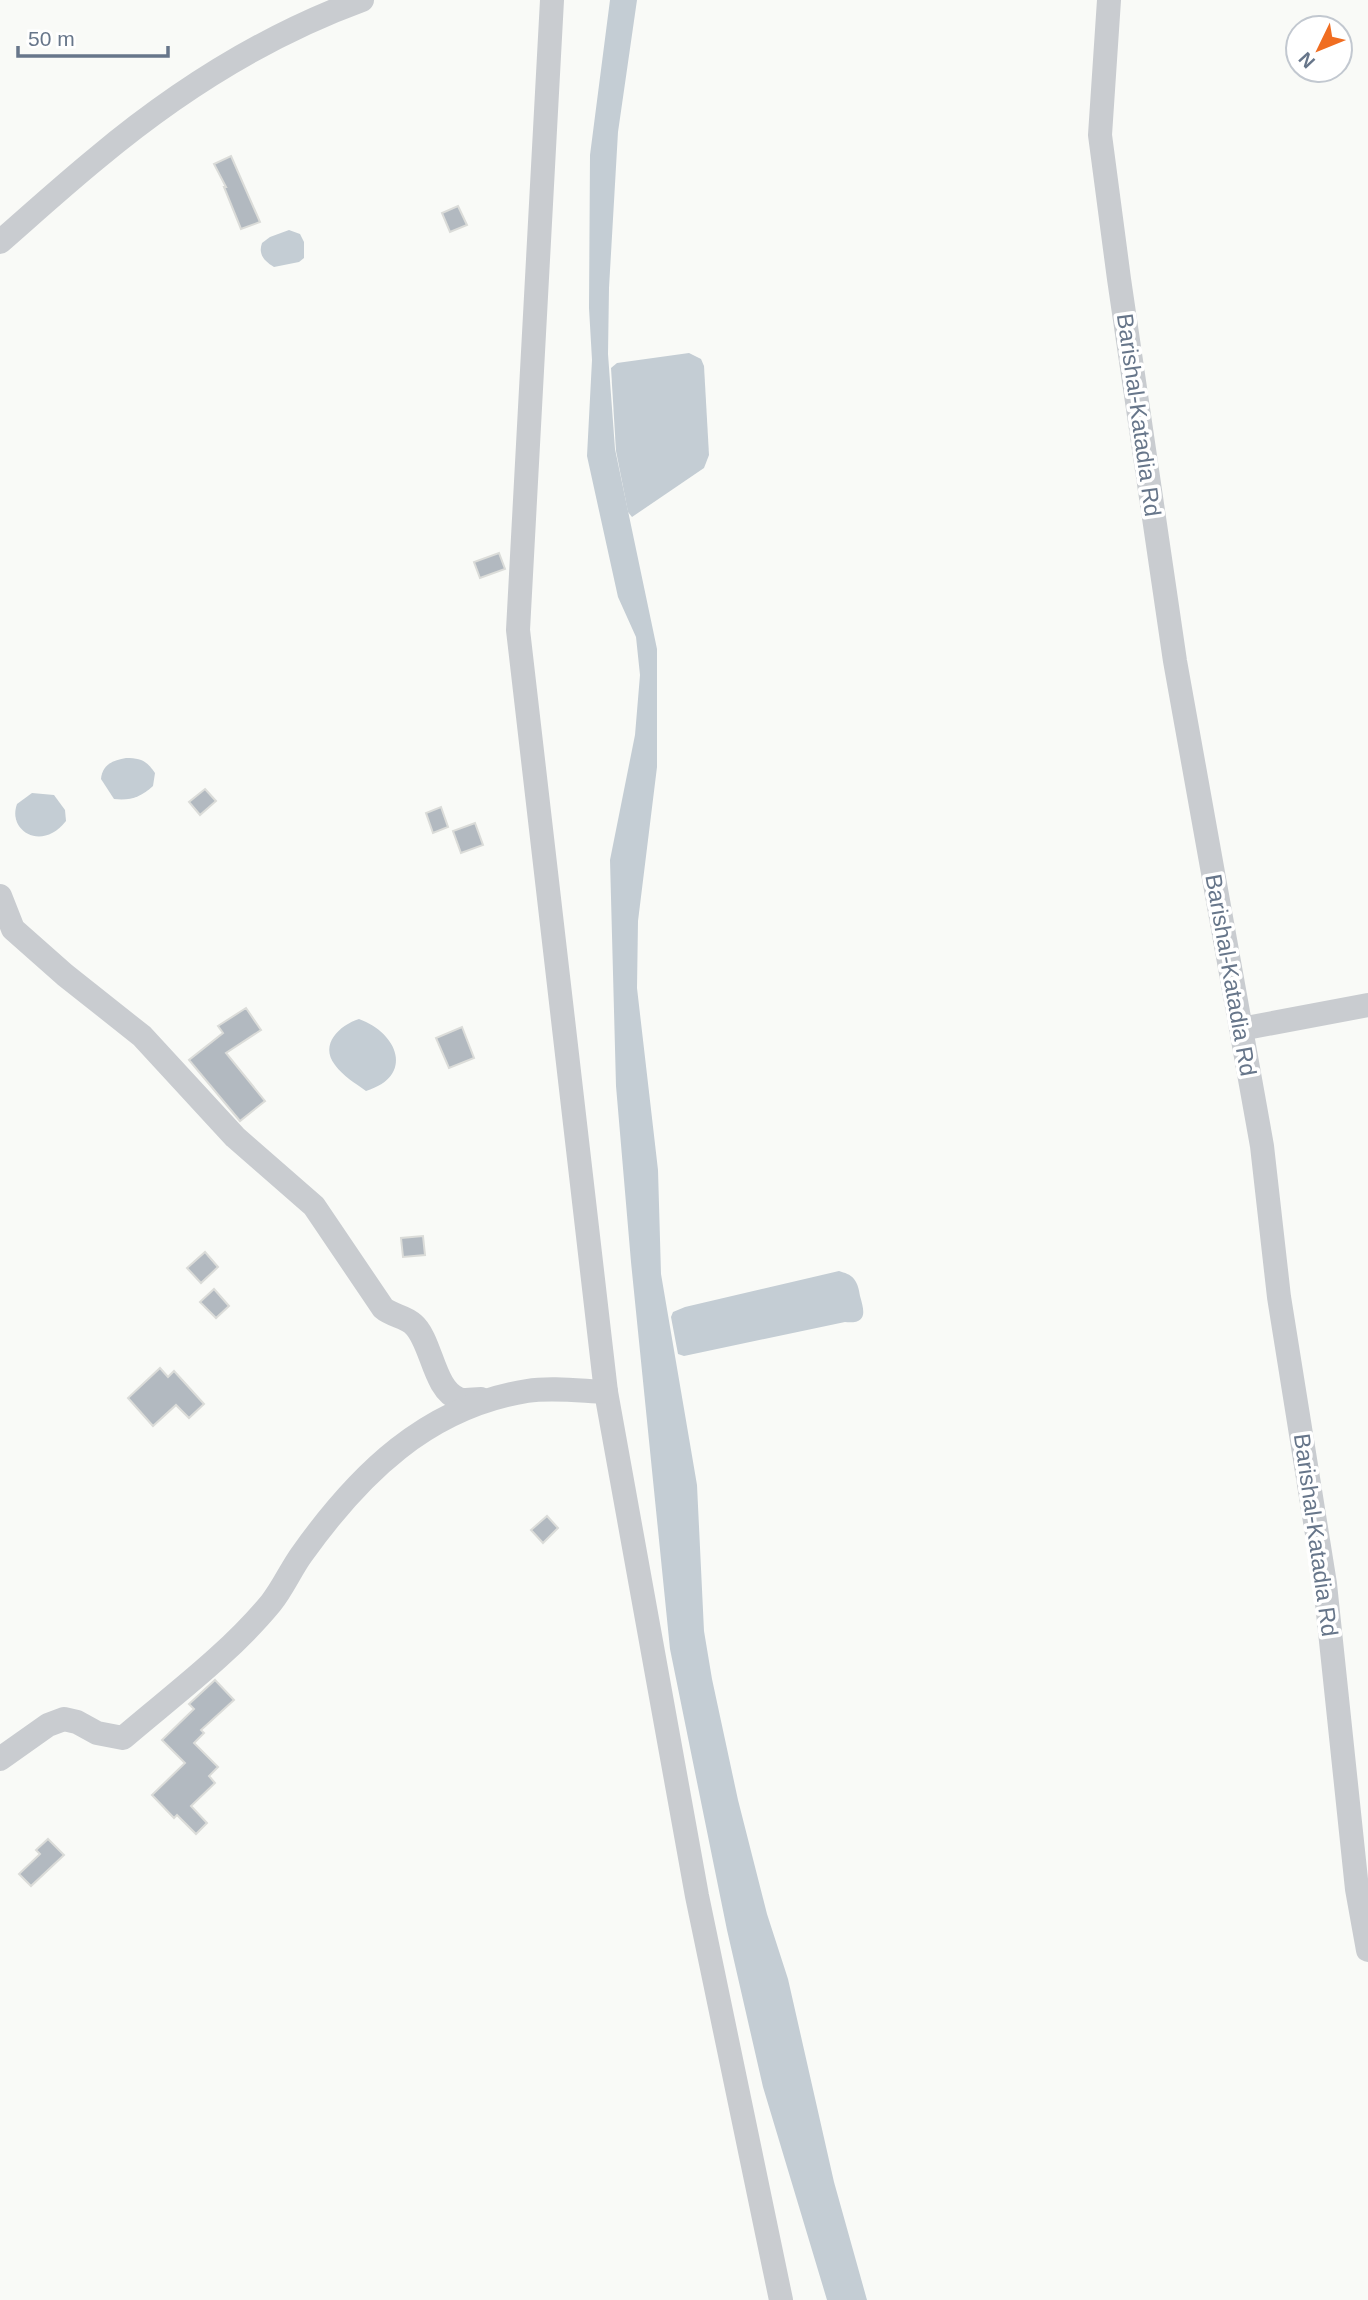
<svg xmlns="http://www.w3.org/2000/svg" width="1368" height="2300" viewBox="0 0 1368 2300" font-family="Arial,sans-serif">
  <rect width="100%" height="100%" fill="#f9faf7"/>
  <g fill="#c4cdd4">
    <polygon points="610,0 637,0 618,132 609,288 608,354 615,449 657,649 657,767 638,921 637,988 658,1170 661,1274 697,1485 704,1631 712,1679 738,1800 767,1914 788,1979 834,2182 867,2300 827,2300 763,2087 727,1930 670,1649 631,1262 616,1086 610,860 635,735 640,675 636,637 618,597 587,456 592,360 589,308 590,155"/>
    <path d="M289,230L300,234L304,242V258L299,262L274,267C264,261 258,254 262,243L270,237Z"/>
    <polygon points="689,353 701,359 704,366 709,455 704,468 632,517 628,512 616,451 611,368 617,363"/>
    <path d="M126,758C141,758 147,761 155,773L153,786C141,797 130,801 114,799L101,779C102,765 113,760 126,758Z"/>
    <path d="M32,793L54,795L65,810L66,821C42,852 7,831 17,804Z"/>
    <path d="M359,1019C398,1033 415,1076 366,1091C355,1083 343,1076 335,1065C319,1044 340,1025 359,1019Z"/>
    <path d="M839,1271C845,1273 850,1274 854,1279C858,1284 859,1290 860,1296C865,1313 867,1324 845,1322L684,1356L678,1354L671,1317L673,1312L685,1307Z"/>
  </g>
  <g fill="#b2b9c0" stroke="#dbdcd9" stroke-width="2">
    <polygon points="231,156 260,222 241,229 224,187 226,187 214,164"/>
    <polygon points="458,206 467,225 450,232 442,213"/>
    <polygon points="499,553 505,569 480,578 474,562"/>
    <polygon points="205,789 216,801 200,815 189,802"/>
    <polygon points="441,807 448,827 433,833 426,813"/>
    <polygon points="475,823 483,845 461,853 453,831"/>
    <polygon points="246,1008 261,1030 226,1053 265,1101 240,1121 189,1060 223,1033 218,1026"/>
    <polygon points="462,1027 474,1058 449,1068 436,1038"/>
    <polygon points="423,1236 425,1255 403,1257 401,1238"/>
    <polygon points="205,1252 218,1267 201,1283 187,1268"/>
    <polygon points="214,1289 229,1306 216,1318 200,1302"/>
    <polygon points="160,1368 168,1377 174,1371 204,1404 189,1418 176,1405 153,1426 128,1398"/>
    <polygon points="547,1516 558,1528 543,1543 531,1530"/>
    <polygon points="215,1680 234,1700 201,1730 204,1733 194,1743 218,1767 209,1776 215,1783 191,1806 207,1823 196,1834 177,1815 174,1818 152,1795 185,1763 162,1740 194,1709 189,1704"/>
    <polygon points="48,1839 64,1855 31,1886 19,1874 40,1854 36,1850"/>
  </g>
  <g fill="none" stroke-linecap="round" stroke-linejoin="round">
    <g stroke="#c9ccd0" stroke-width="24">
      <polyline points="552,0 518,630 606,1392 697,1896 781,2300"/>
      <polyline points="1109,0 1100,135 1119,279 1175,661 1262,1146 1279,1297 1325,1584 1357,1889 1368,1950"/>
      <path d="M0,242C32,214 64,185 97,158C176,92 266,35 362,0"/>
      <path d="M0,896L13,929L65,975L142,1036L235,1137L314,1206L383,1308C392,1316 405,1316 413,1324C432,1340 433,1390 459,1399C465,1401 474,1399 481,1399"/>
      <polyline points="1241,1029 1368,1005"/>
      <path d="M0,1759L48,1725L64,1719L77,1722L97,1733L123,1738C172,1696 230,1653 271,1603C283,1588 291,1569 302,1554C359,1474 427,1407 527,1391C552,1387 581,1391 606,1392"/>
    </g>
  </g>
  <g text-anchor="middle" stroke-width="7" stroke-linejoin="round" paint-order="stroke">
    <g font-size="23" fill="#67768a" stroke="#fff">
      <text transform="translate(1139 415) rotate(82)" y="8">Barishal-Katadia Rd</text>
      <text transform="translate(1231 975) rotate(80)" y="8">Barishal-Katadia Rd</text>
      <text transform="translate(1316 1535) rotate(82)" y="8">Barishal-Katadia Rd</text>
    </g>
  </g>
  <g transform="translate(1319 49) rotate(227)"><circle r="33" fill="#ffffff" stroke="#c2c8d0" stroke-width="2"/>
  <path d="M0-5L12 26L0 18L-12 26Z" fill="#f06d21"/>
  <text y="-10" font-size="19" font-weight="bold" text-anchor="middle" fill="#67768a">N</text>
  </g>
  <path d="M18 46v10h150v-10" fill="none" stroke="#67768a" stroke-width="3.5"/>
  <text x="28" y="46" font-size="21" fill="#67768a" stroke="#ffffff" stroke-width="5" paint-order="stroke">50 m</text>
</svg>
